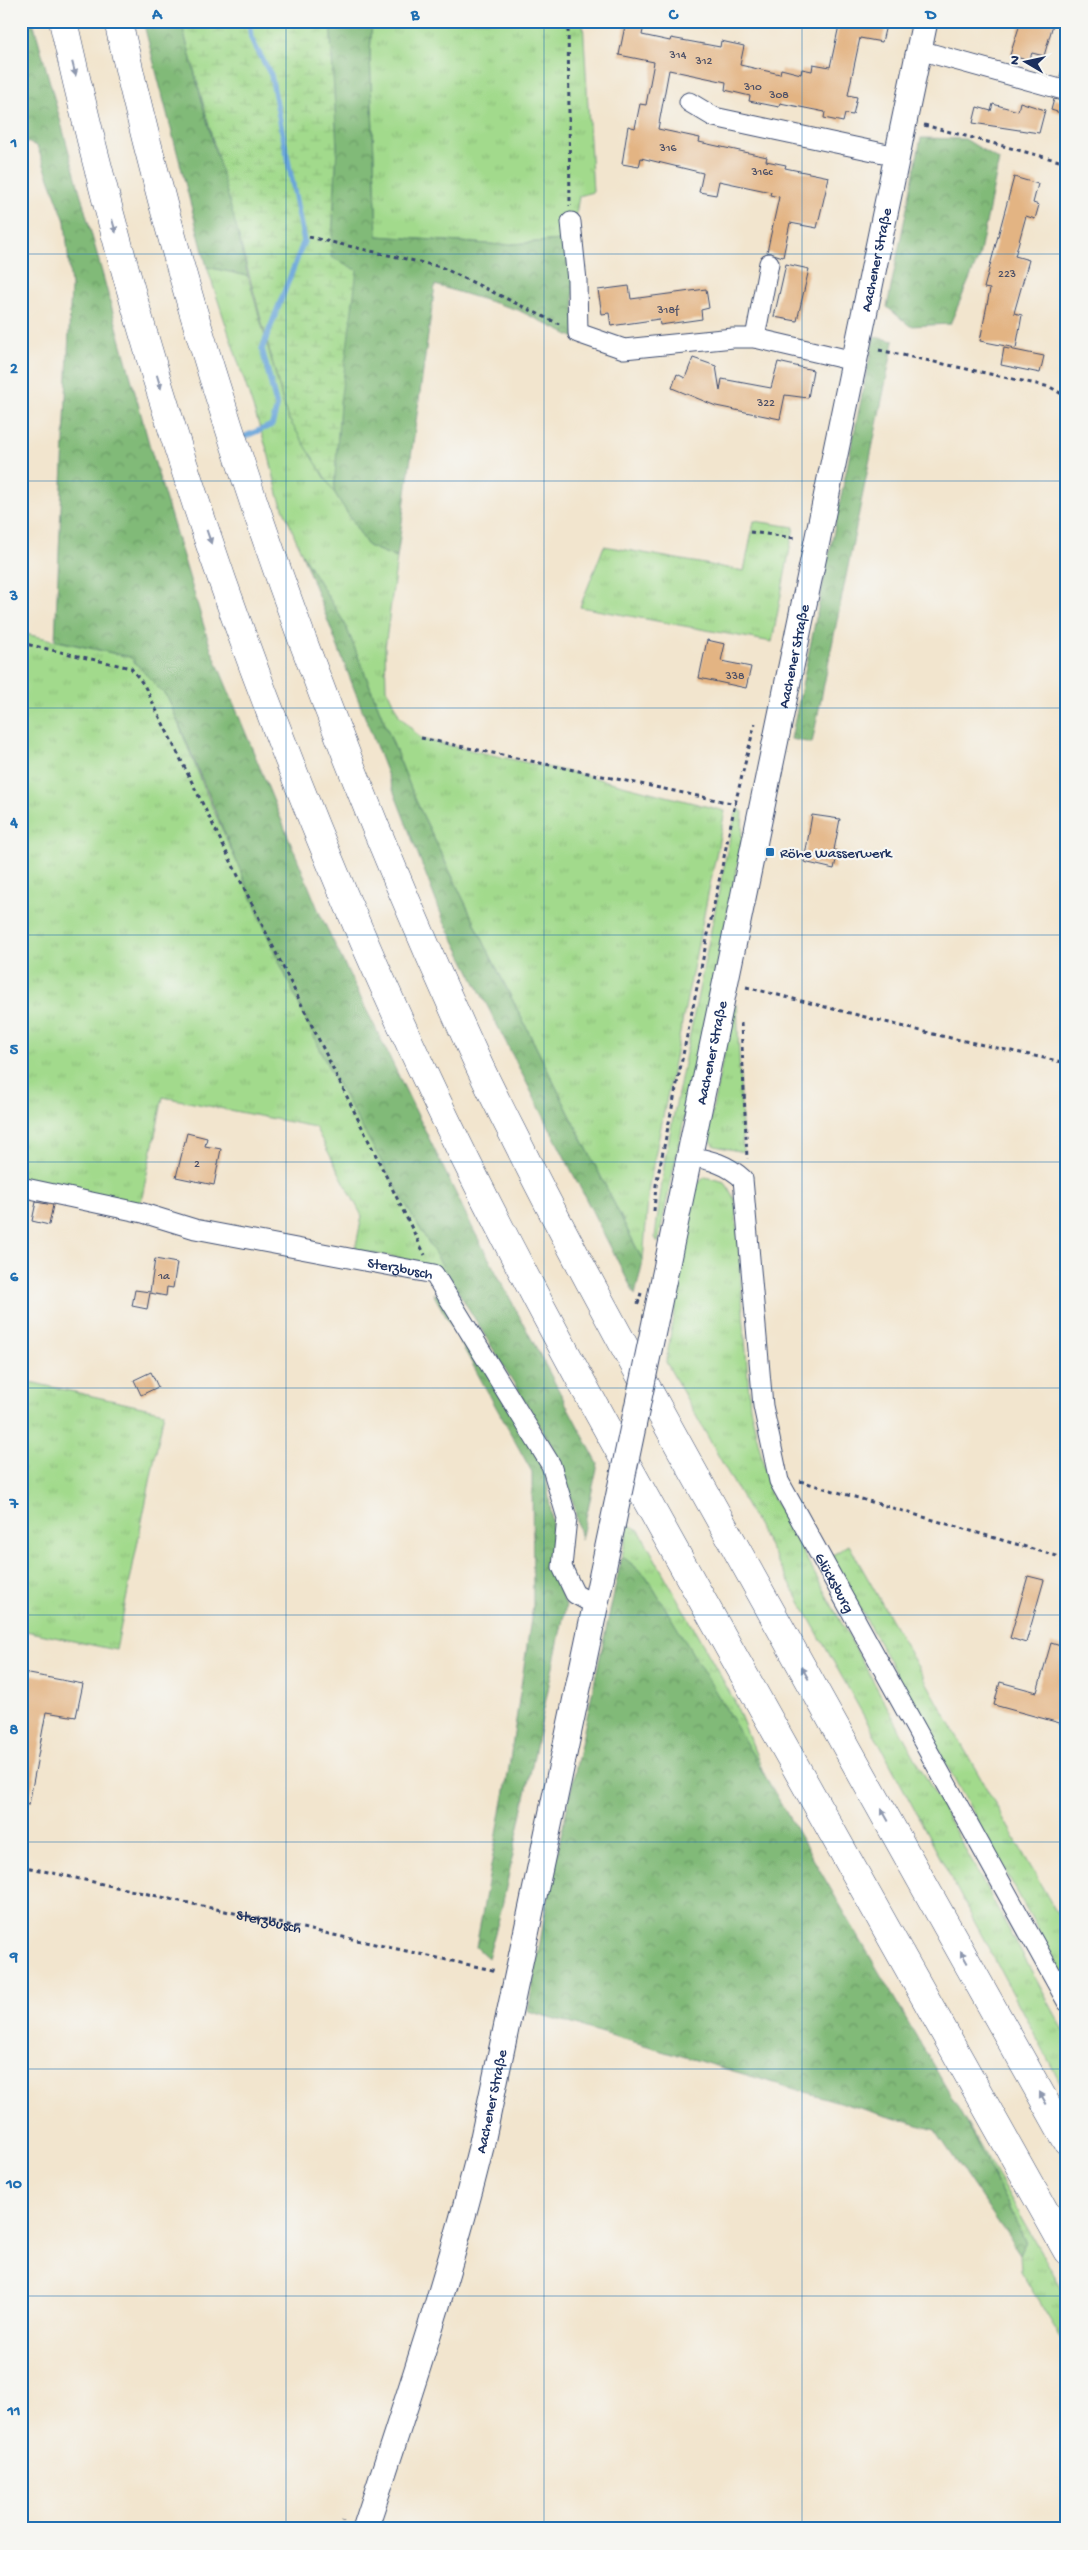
<svg xmlns="http://www.w3.org/2000/svg" width="1088" height="2550" viewBox="0 0 1088 2550" font-family="'Gochi Hand',sans-serif">
  <defs>
    <pattern id="grass-tufts" width="24" height="20" patternUnits="userSpaceOnUse" patternTransform="scale(1.25)"><rect width="24" height="20" fill="#a2da8c"/><path d="M3 7l-1-3M5 7V3M7 7l1-3M15 17l-1-3M17 17v-4M19 17l1-3" fill="none" stroke="#8bbb7b"/></pattern>
    <pattern id="forest-crowns" width="20" height="18" patternUnits="userSpaceOnUse" patternTransform="scale(1.25)"><rect width="20" height="18" fill="#81ba78"/><path d="M2 6a3 3 0 1 1 6 0M12 15a3 3 0 1 1 6 0" fill="none" stroke="#699866"/></pattern>
    <pattern id="wetland-marsh" width="20" height="14" patternUnits="userSpaceOnUse" patternTransform="scale(1.25)"><rect width="20" height="14" fill="#a2da8c"/><path d="M1 5h8M5 5V1M11 12h8M15 12V8" fill="none" stroke="#8bbb7b"/></pattern>
  </defs>
  <rect width="100%" height="100%" fill="#f6f6f2"/>
  <filter id="ink" filterUnits="userSpaceOnUse"><feTurbulence type="fractalNoise" baseFrequency=".02" numOctaves="2"/><feDisplacementMap in="SourceGraphic" scale="10" xChannelSelector="R" yChannelSelector="G"/><feConvolveMatrix kernelMatrix="1 2 1 2 8 2 1 2 1" color-interpolation-filters="sRGB"/></filter>
  <filter id="wash" filterUnits="userSpaceOnUse"><feTurbulence type="fractalNoise" baseFrequency=".0096" numOctaves="4" result="noise"/><feDisplacementMap in="SourceGraphic" scale="20" xChannelSelector="R" yChannelSelector="G"/><feGaussianBlur stdDeviation="1.12" result="paint"/><feColorMatrix in="noise" values="0 0 0 0 0 0 0 0 0 0 0 0 0 0 0 0 0 1.4 0 .05"/><feComposite in="paint" operator="in"/></filter>
  <g filter="url(#wash)">
    <rect width="100%" height="100%" fill="#f2e5ce"/>
    <g fill="url(#grass-tufts)" stroke="#5e8475">
      <polygon points="372,21 583,21 593,192 579,196 572,239 502,245 377,236 370,54"/>
      <polygon points="207,267 248,276 287,416 368,546 397,558 385,648 386,688 399,715 421,739 591,777 725,811 649,1186 643,1261 491,957 416,801 345,624 302,554 279,498 269,456"/>
      <polygon points="754,521 794,527 772,642 580,607 604,546 744,571"/>
      <polygon points="21,633 130,657 168,698 209,800 331,1073 447,1273 414,1261 355,1250 362,1216 315,1127 163,1097 140,1207 21,1182"/>
      <polygon points="739,809 743,812 741,848 658,1243 655,1237 665,1158 728,846 736,813"/>
      <polygon points="737,1004 743,1152 715,1146 707,1137 733,1008"/>
      <polygon points="705,1177 725,1182 735,1200 750,1407 770,1492 1067,2036 1067,2095 880,1745 666,1362 695,1186"/>
      <polygon points="21,1380 164,1412 116,1650 21,1630"/>
      <polygon points="629,1525 639,1530 734,1700 764,1774 646,1576 622,1556"/>
      <polygon points="849,1545 1067,1931 1067,1982 831,1556"/>
      <polygon points="965,2120 1067,2297 1067,2348 1021,2272 1020,2254 1026,2241"/>
    </g>
    <g fill="url(#forest-crowns)" stroke="#4e746b">
      <polygon points="21,21 33,21 150,447 210,646 320,914 472,1227 598,1464 581,1540 573,1502 554,1449 411,1214 331,1073 274,951 168,698 130,657 55,640 71,287 65,221 37,146 21,140"/>
      <polygon points="143,21 181,21 214,147 226,183 248,276 207,267"/>
      <polygon points="330,21 372,21 370,54 377,236 502,245 572,239 575,338 518,310 435,285 397,558 368,546 334,492 340,403 331,257 337,147"/>
      <polygon points="921,138 965,139 999,160 979,257 950,324 910,326 887,307"/>
      <polygon points="874,337 894,341 812,743 791,739"/>
      <polygon points="302,554 345,624 416,801 491,957 643,1261 635,1295 443,919"/>
      <polygon points="433,1293 450,1302 545,1469 552,1520 551,1572 566,1605 501,1911 488,1958 476,1947 508,1774 533,1605 532,1472"/>
      <polygon points="622,1556 646,1576 729,1714 965,2120 1026,2241 1020,2254 935,2130 528,2011 549,1891"/>
    </g>
    <polygon fill="url(#wetland-marsh)" stroke="#5e8475" points="181,21 330,21 337,147 331,257 357,270 340,403 334,492 287,416"/>
    <g fill="none" stroke-linecap="round" stroke-linejoin="round">
      <polyline stroke="#69a5da" stroke-width="5.5" points="241,438 272,425 277,407 262,349 304,241 271,75 251,38 249,21"/>
    </g>
    <g id="blocks">
      <g fill="#e3b483">
        <polygon points="626,21 645,21 642,35 670,41 671,38 720,47 721,41 744,46 740,65 780,74 781,69 801,74 802,69 812,71 813,64 830,67 840,21 887,21 882,42 860,38 848,95 857,97 853,115 845,114 843,122 824,118 825,112 780,103 779,107 749,101 750,96 725,90 726,82 669,70 658,129 700,138 699,142 767,157 766,161 786,165 785,168 829,177 817,228 790,223 783,257 767,252 779,197 770,195 771,192 719,181 716,195 699,192 703,173 641,158 639,167 622,164 628,126 635,128 640,104 646,105 654,62 619,55"/>
        <polygon points="1021,21 1054,21 1044,56 1032,53 1029,61 1010,55"/>
        <polygon points="1062,69 1067,70 1067,79 1060,77"/>
        <polygon points="1054,99 1067,102 1067,115 1051,110"/>
        <polygon points="1020,102 1045,110 1039,133 973,123 977,107 991,111 993,104 1018,111"/>
        <polygon points="1014,177 1038,184 1033,203 1039,205 1035,219 1026,216 1015,256 1029,260 1014,313 1022,315 1016,348 980,341 990,289 984,288"/>
        <polygon points="786,264 809,269 797,321 774,317"/>
        <polygon points="629,286 631,299 706,289 709,308 701,310 702,319 660,325 659,319 611,326 609,313 602,314 598,290"/>
        <polygon points="1004,348 1044,356 1040,373 1001,365"/>
        <polygon points="693,358 716,366 720,391 722,379 771,388 778,362 813,370 808,398 785,395 780,419 716,406 672,388 677,374 685,378"/>
        <polygon points="707,640 725,644 721,661 751,667 746,688 699,678"/>
        <polygon points="812,815 840,819 834,850 838,851 834,869 804,862"/>
        <polygon points="187,1133 207,1138 205,1146 221,1149 214,1185 176,1177"/>
        <polygon points="36,1202 53,1205 49,1225 32,1221"/>
        <polygon points="155,1259 177,1263 173,1288 167,1287 166,1296 150,1293 147,1309 132,1306 135,1290 150,1292"/>
        <polygon points="151,1372 158,1387 141,1395 134,1380"/>
        <polygon points="1028,1576 1044,1580 1026,1643 1010,1638"/>
        <polygon points="1051,1643 1067,1648 1067,1725 994,1705 1000,1682 1037,1692"/>
        <polygon points="24,1673 83,1684 76,1717 46,1712 29,1805 21,1804 21,1689"/>
      </g>
    </g>
  </g>
  <g filter="url(#ink)">
    <use href="#blocks" fill-opacity="0" stroke="#3b4a6f" stroke-width="1"/>
    <g fill="none" stroke-linecap="round" stroke-linejoin="round">
      <g stroke="#3b4a6f" stroke-width="21">
        <g id="minor">
          <polyline points="919,50 1067,91"/>
          <polyline points="689,102 714,117 897,156"/>
          <polyline points="571,222 577,281 578,333 624,349 733,338 755,338 854,361"/>
          <polyline points="755,338 769,263"/>
          <path id="s2" d="M689,1156C711,1160 727,1164 743,1179L763,1406L779,1481L1067,2002"/>
          <path id="s3" d="M21,1187L143,1213L195,1229L434,1274L551,1465L567,1518L562,1567L575,1594L595,1605"/>
        </g>
      </g>
      <g stroke="#3b4a6f" stroke-width="27">
        <g id="major">
          <path id="s4" d="M656,1317L925,21"/>
          <path id="s5" d="M365,2529C407,2402 449,2276 481,2147L612,1527"/>
        </g>
      </g>
      <g stroke="#3b4a6f" stroke-width="29">
        <g id="highway">
          <path d="M63,21C145,390 271,752 433,1093C523,1282 627,1465 729,1648C842,1849 954,2050 1067,2251"/>
          <path d="M118,21C198,380 324,727 477,1061C493,1096 512,1131 529,1166C591,1288 657,1407 724,1527C838,1732 952,1936 1067,2141"/>
        </g>
      </g>
      <g stroke="#3b4a6f" stroke-width="3" stroke-dasharray="4 4" stroke-linecap="butt">
        <polyline points="568,21 570,206"/>
        <polyline points="924,125 1067,163"/>
        <polyline points="309,237 441,267 559,324"/>
        <polyline points="879,350 1050,387 1067,397"/>
        <polyline points="750,532 796,538"/>
        <polyline points="21,643 131,668 144,685 425,1255"/>
        <polyline points="421,738 736,804"/>
        <polyline points="746,987 937,1035 1067,1063"/>
        <polyline points="741,1023 747,1159"/>
        <polyline points="654,1211 656,1185 735,804 755,723"/>
        <polyline points="800,1481 1067,1559"/>
        <path id="s1" d="M21,1866L497,1971"/>
        <polyline points="340,2529 343,2521"/>
      </g>
      <use href="#minor" stroke="#fff" stroke-width="19"/>
      <use href="#major" stroke="#fff" stroke-width="25"/>
      <use href="#highway" stroke="#fff" stroke-width="28"/>
      <g stroke="#3b4a6f" stroke-width="27" stroke-linecap="butt">
        <polyline id="major-bridge" points="612,1527 656,1317"/>
      </g>
      <polyline stroke="#3b4a6f" stroke-width="3" stroke-dasharray="4 4" stroke-linecap="butt" points="638,1304 641,1293"/>
      <use href="#major-bridge" stroke="#fff" stroke-width="25"/>
    </g>
    <defs><path id="oneway-solid" d="M-6-.8H1V-3.2L6.5 0L1 3.2V.8H-6Z" transform="scale(1.25)"/></defs>
    <g fill="#8d97ae">
      <use href="#oneway-solid" transform="translate(74 69) rotate(76)"/>
      <use href="#oneway-solid" transform="translate(114 226) rotate(74)"/>
      <use href="#oneway-solid" transform="translate(159 382) rotate(73)"/>
      <use href="#oneway-solid" transform="translate(209 537) rotate(71)"/>
      <use href="#oneway-solid" transform="translate(805 1673) rotate(-119)"/>
      <use href="#oneway-solid" transform="translate(885 1815) rotate(-119)"/>
      <use href="#oneway-solid" transform="translate(964 1957) rotate(-119)"/>
      <use href="#oneway-solid" transform="translate(1043 2098) rotate(-119)"/>
    </g>
  </g>
  <path fill="none" stroke="#1f6fb2" stroke-width="1" stroke-opacity="0.55" d="M286,21V2529M544,21V2529M802,21V2529M21,254H1067M21,481H1067M21,708H1067M21,935H1067M21,1162H1067M21,1388H1067M21,1615H1067M21,1842H1067M21,2069H1067M21,2296H1067"/>
  <rect fill="#1f6fb2" stroke="#f6f6f2" stroke-width="2" x="765" y="847" width="10" height="10" rx="2.5"/>
  <g text-anchor="middle" stroke-width="4.5" stroke-linejoin="round" paint-order="stroke">
    <g font-size="12" fill="#4d5067">
      <text x="678" y="58">314</text>
      <text x="704" y="64">312</text>
      <text x="753" y="90">310</text>
      <text x="779" y="98">308</text>
      <text x="668" y="151">316</text>
      <text x="762" y="175">316c</text>
      <text x="1007" y="277">223</text>
      <text x="668" y="313">318f</text>
      <text x="766" y="406">322</text>
      <text x="735" y="679">338</text>
      <text x="197" y="1167">2</text>
      <text x="164" y="1279">1a</text>
    </g>
    <g font-size="15" fill="#1b2f5e" stroke="#f6f6f2">
      <text dy="5" stroke="none"><textPath href="#s4" startOffset="1080">Aachener Straße</textPath></text>
      <text dy="5" stroke="none"><textPath href="#s4" startOffset="675">Aachener Straße</textPath></text>
      <text dy="5" stroke="none"><textPath href="#s4" startOffset="270">Aachener Straße</textPath></text>
      <text dy="5" stroke="none"><textPath href="#s3" startOffset="388">Sterzbusch</textPath></text>
      <text dy="5" stroke="none"><textPath href="#s2" startOffset="480">Glücksburg</textPath></text>
      <text dy="5" stroke="none"><textPath href="#s1" startOffset="254">Sterzbusch</textPath></text>
      <text dy="5" stroke="none"><textPath href="#s5" startOffset="446">Aachener Straße</textPath></text>
    </g>
    <g font-size="15" fill="#1b2f5e" stroke="#f6f6f2" text-anchor="start">
      <text x="780" y="857">Röhe Wasserwerk</text>
    </g>
  </g>
  <rect width="1088" height="2550" fill="none" stroke="#f6f6f2" stroke-width="55"/>
  <g transform="translate(1026 62) rotate(279)" stroke="#f6f6f2" stroke-width="4" paint-order="stroke">
  <path d="M0-4L9 19L0 12L-9 19Z" fill="#1b2f5e"/>
  <text y="-8" font-size="14" font-weight="bold" text-anchor="middle" fill="#1b2f5e">N</text>
  </g>
  <rect x="28" y="28" width="1032" height="2494" fill="none" stroke="#1f6fb2" stroke-width="2"/>
  <g font-size="16" text-anchor="middle" font-weight="bold" fill="#1f6fb2">
    <text x="157" y="19">A</text>
    <text x="415" y="19">B</text>
    <text x="673" y="19">C</text>
    <text x="931" y="19">D</text>
    <text x="14" y="147">1</text>
    <text x="14" y="373">2</text>
    <text x="14" y="600">3</text>
    <text x="14" y="827">4</text>
    <text x="14" y="1054">5</text>
    <text x="14" y="1281">6</text>
    <text x="14" y="1508">7</text>
    <text x="14" y="1734">8</text>
    <text x="14" y="1961">9</text>
    <text x="14" y="2188">10</text>
    <text x="14" y="2415">11</text>
  </g>
</svg>
